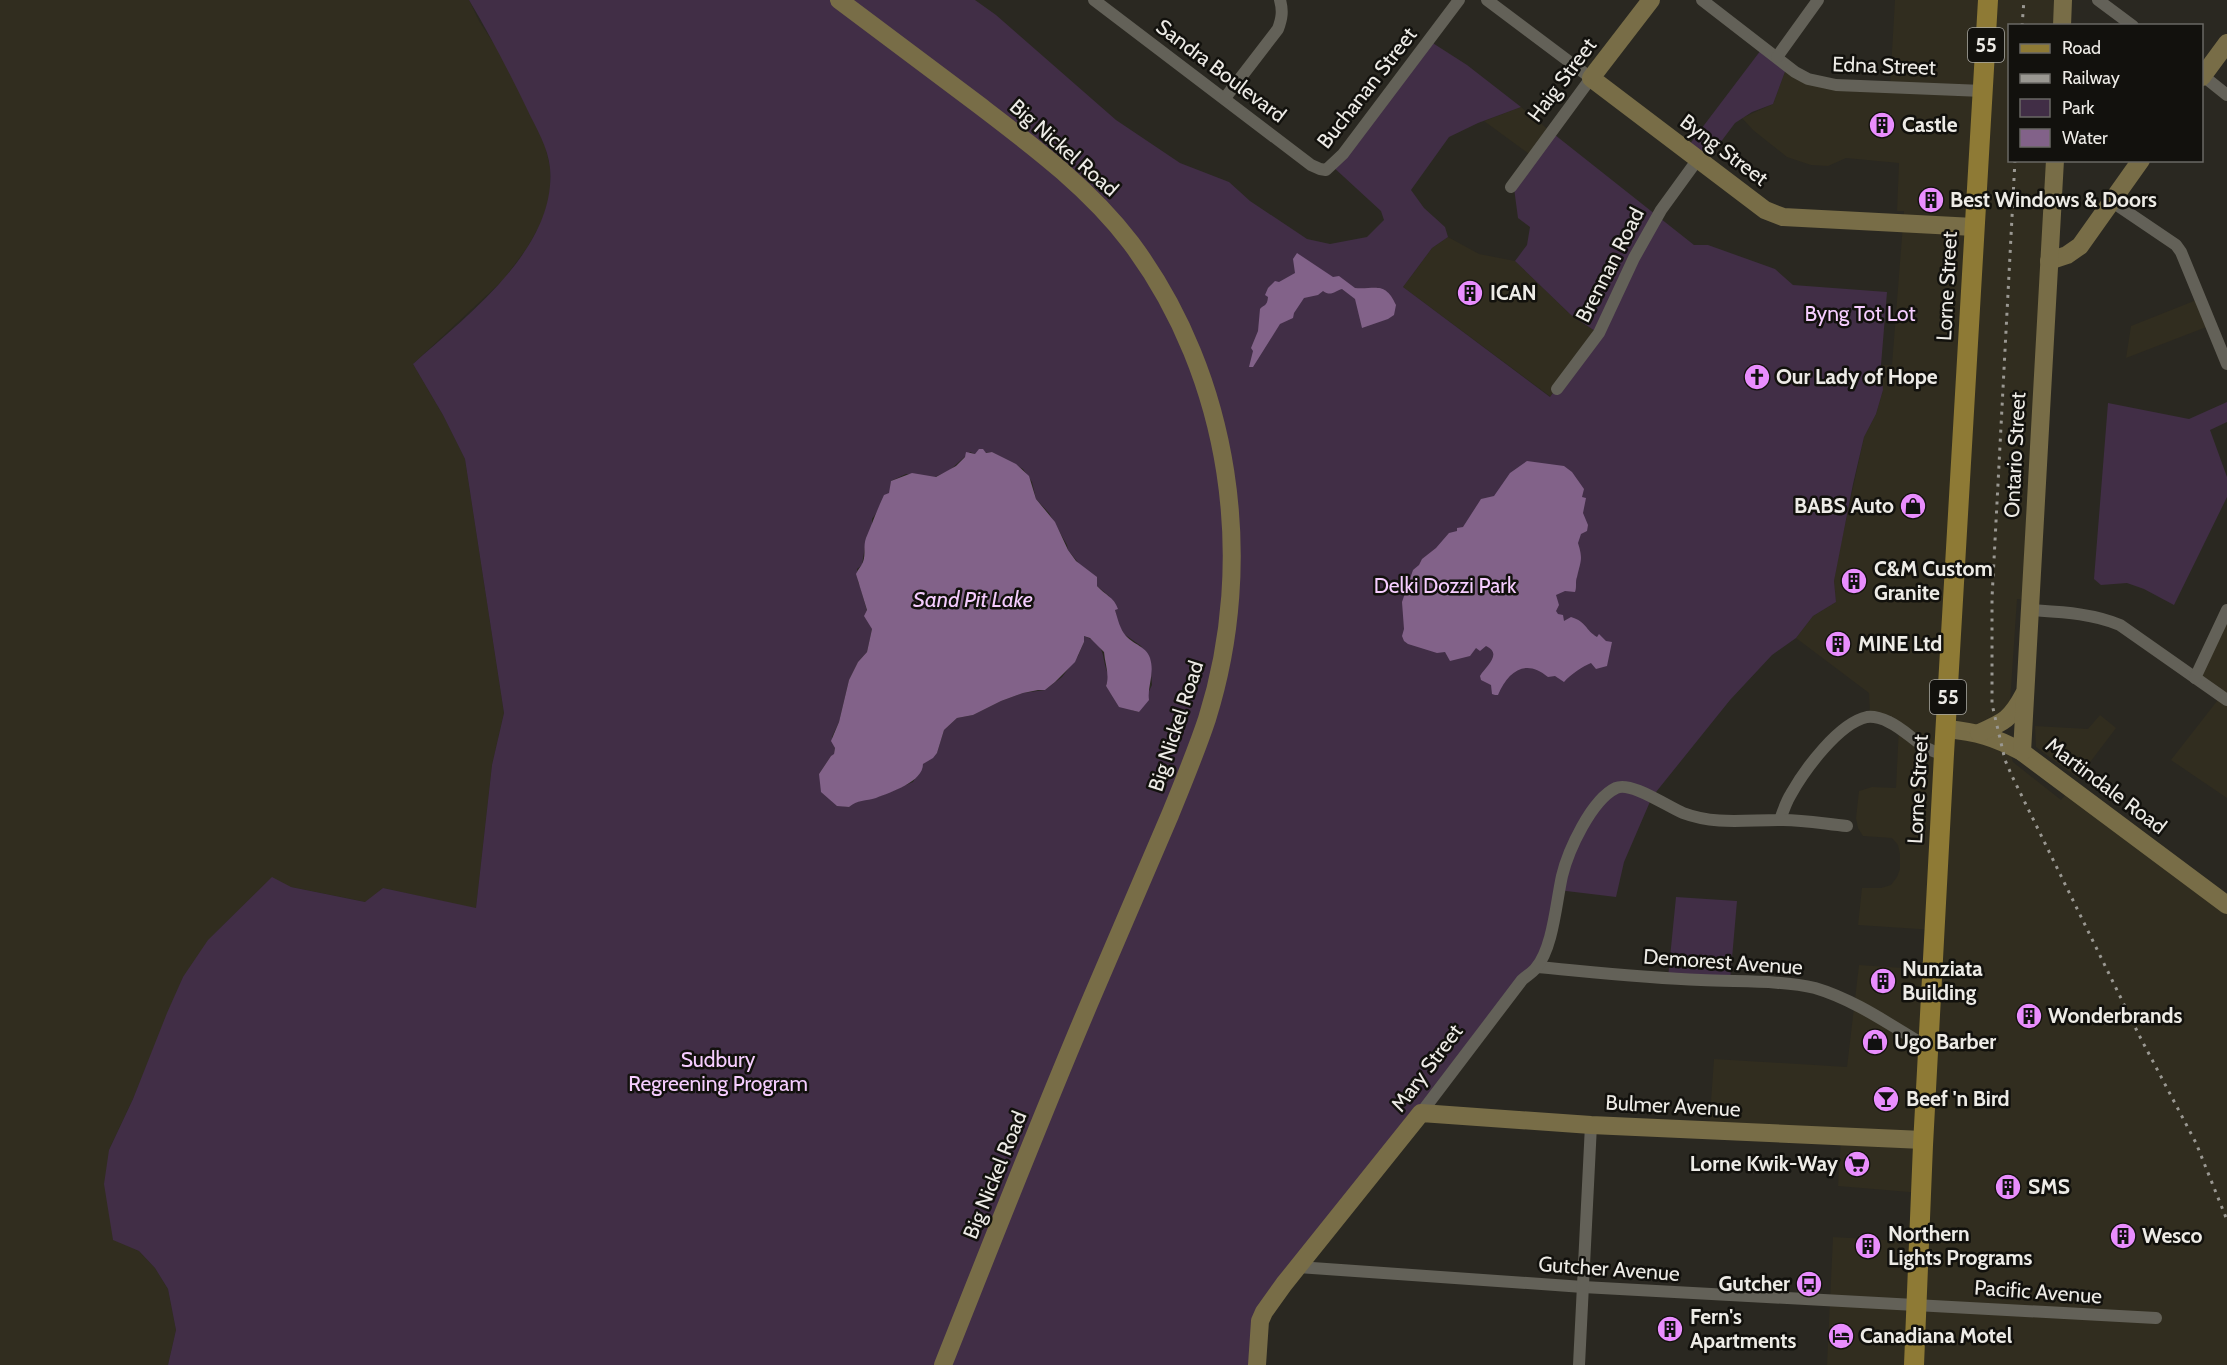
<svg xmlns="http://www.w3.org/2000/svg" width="2227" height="1365" viewBox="0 0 2227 1365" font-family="Cabin,sans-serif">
  <rect width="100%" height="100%" fill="#2a2821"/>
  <g fill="#312d1f">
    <polygon points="0,0 469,0 479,21 502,56 545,145 550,167 550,195 543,219 527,248 503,280 413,364 443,415 465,459 504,713 492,765 476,909 383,888 366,902 291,887 183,977 133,1099 109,1150 113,1239 139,1251 155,1268 168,1289 176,1330 168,1365 0,1365"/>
    <polygon points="1895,0 2063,0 2062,25 2010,26 2010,160 2055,161 2029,600 2017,599 2010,703 1980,732 2008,744 2013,762 2061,800 2071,788 2227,905 2227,1365 1827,1365 1833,1237 1919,1242 1921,1193 1838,1186 1841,1136 1709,1130 1714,1059 1847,1067 1859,965 1932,970 1934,930 1858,925 1862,888 1881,888 1891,885 1897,877 1900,869 1900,854 1898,845 1892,838 1863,836 1858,828 1856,818 1859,791 1872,787 1896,788 1899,727 1870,715 1869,693 1796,638 1813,616 1836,602 1834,581 1838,557 1864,437 1876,414 1883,390 1881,365 1892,365 1904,211 1897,211 1899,163 1846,158 1828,166 1811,165 1787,157 1753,130 1742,118 1773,104 1786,69 1808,78 1890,86"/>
    <polygon points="1521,107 1550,131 1532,156 1484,121"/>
    <polygon points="1448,237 1479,254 1515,261 1571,315 1598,333 1551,397 1403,287 1432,248"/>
    <polygon points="2199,299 2209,326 2126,358 2131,326"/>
    <polygon points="2227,608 2227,798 2171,760 2221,696 2195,677"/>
    <polygon points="2100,715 2116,728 2078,778 2036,747 2035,726 2088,729"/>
  </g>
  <g fill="#412e46" fill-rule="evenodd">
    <path d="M469,0H975L996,15L1116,120L1180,163L1229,182L1250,201L1307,239L1330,244L1367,237L1384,220L1381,211L1331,165L1428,40L1467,65L1521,107L1478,123L1449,137L1411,190L1424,208L1445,227L1448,237L1432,248L1403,287L1550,397L1598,333L1571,315L1515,261L1527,245L1530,227L1518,218L1514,188L1550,131L1694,245H1708L1775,269L1793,285L1887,292L1881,365L1883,390L1876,414L1864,437L1853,484L1834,581L1836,602L1813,616L1796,638L1772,655L1730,700L1652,797L1624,862L1616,897L1558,890L1546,947L1263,1312L1256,1365H168L176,1330L168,1289L155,1268L139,1251L113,1240L104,1184L109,1150L133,1099L167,1013L183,977L208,940L272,877L291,887L365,902L383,888L476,908L492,765L504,713L465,459L443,415L413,364C466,316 557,249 550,168C548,147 536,128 527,109C509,72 490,35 469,0ZM970,452L975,454L992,452L1023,469L1032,482L1036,499L1049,513L1067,545L1068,550L1097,586L1109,596L1115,610L1117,622L1124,634L1141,646L1150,659L1152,685L1139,712C1124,710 1114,698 1106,686L1109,675C1100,660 1109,645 1084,636V642L1078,656L1062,677L1045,690L1023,693L1001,701L973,715L957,718L944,730L937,753L923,764L913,782L878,797L854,802L849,807C827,805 827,791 819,774L831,756L834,755L835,748L832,737L839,722L849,680L858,662L867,652L872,629L860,586L858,582L857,569L862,565L866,540L872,528V519L879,509L881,502L890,493L891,481L906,474L935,477L950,470Z"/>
    <polygon points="1764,46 1786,69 1773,104 1752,112 1735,123 1705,163 1686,149"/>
    <polygon points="2227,402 2227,422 2210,430 2227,477 2227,497 2174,605 2144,589 2127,583 2101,585 2094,579 2108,403 2189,419"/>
    <polygon points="1676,897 1737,901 1730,981 1668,978"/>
  </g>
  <g fill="#826289">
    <path d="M1297,253L1333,277L1339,276L1355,288C1374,290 1385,280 1396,305L1394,315L1388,319L1362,328L1355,299L1342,289C1335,291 1331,297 1323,291L1318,295L1304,298L1294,313L1293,318L1280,324L1253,367H1249L1253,351L1251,348L1258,331L1260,309C1264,304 1267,307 1268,297L1265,295L1268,288L1275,281L1279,282L1295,273L1293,259Z"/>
    <path d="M979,449H983L986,453L992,452L1016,464L1029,476L1036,499L1055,522L1068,550L1076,561L1097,577V586C1105,595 1114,597 1118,609L1115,610C1118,620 1120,629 1126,636C1134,645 1146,646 1150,658C1155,674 1147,687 1149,700L1139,712L1119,707L1106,686C1110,675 1105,664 1104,652L1090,638L1084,636V642L1075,662L1055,682L1045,690H1038L1023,693L1001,701L973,715L957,718L944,730L937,753L933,758L923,764C923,782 891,792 876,798C866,801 857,800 849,807L837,806L821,792L819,774L831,756L834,754L835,748L831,741L839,722L849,680L858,662L867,652L872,629L864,616L867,610L856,574C858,569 861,567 863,562C866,554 863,546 866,538C872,524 877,510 884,495L889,493L891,481L912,473L936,477L956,466L965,457L966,452L975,454Z"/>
    <path d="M1527,461L1564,466L1572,472L1584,489L1582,497L1586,498L1583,513L1588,525L1587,531L1581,534L1578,543C1583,559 1581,560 1577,577C1575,582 1577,586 1575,592L1565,591L1556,595L1559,605L1556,611L1558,614L1563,615L1564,621L1571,617C1587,622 1585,630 1597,637L1599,634L1606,641L1612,642L1607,666L1596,669L1591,663C1583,666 1570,675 1564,682L1555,676L1548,677C1526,658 1508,671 1498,695H1495L1492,694L1491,685L1481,680L1480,676C1486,666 1503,654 1486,646L1480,651L1476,648L1470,656L1450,661L1445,652L1437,653L1408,644L1404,641L1402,636L1404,629L1402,602L1413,570L1419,565L1422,559L1436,548L1449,533L1457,531V528L1463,527L1481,499L1494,496L1510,473Z"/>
  </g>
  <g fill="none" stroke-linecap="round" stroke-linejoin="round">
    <g stroke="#636158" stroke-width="12">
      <polyline points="1094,0 1311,165 1320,169 1326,170 1343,154 1459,0"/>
      <polyline points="1487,0 1591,78 1511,187"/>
      <polyline points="1702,0 1795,72 1808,79 1836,85 1983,91"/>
      <polyline points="2098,0 2133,26"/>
      <polyline points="1777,57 1818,0"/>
      <polyline points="2202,75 2227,95"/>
      <path d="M1225,98L1278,29C1282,18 1283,11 1280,0"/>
      <polyline points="2111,201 2176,245 2181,252 2227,364"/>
      <polyline points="1557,389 1599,333 1634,258 1661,210 1698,159"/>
      <path d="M2030,610C2060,612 2092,613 2120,625L2227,700"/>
      <polyline points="2195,678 2227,610"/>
      <path d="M1780,820C1783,811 1786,802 1791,794C1805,769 1839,723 1867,717C1874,716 1884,719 1889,722C1910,732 1921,751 1944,754"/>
      <path d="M1537,967C1592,972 1646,978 1701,980C1736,982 1783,980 1815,988C1856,1000 1893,1027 1929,1048"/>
      <path d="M1421,1113L1522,980C1526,976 1532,973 1536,968C1553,948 1556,903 1562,876C1568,851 1591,800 1616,788C1631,781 1668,807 1683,813C1715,825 1745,820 1778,820C1801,819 1825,824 1847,826"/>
      <polyline points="1298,1267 1583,1287 2156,1318"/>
      <polyline points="1579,1365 1591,1125"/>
    </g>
    <g stroke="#786d47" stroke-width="18">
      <path d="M839,0C886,35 932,70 979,105C1034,147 1089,188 1131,243C1231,377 1257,560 1207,719C1196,752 1183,783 1170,815C1144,876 1118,937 1092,997C1040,1119 992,1242 943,1365"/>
      <polyline points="1651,0 1591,78 1765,210 1783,217 1974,227"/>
      <polyline points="2062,26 2063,0"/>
      <polyline points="2202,77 2227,43"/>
      <polyline points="2049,261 2067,255 2080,246 2141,160"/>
      <path d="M1946,729C1977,732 1995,737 2022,752L2227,905"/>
      <path d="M1979,733C2004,722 2011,719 2024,694"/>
      <polyline points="2022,752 2055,160"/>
      <polyline points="1257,1365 1260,1321 1264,1312 1284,1284 1421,1113 1591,1125 1923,1140"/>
    </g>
    <polyline stroke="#8e7a35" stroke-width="20" points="1914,1365 1923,1145 1944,754 1988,0"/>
    <g stroke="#9a9892" stroke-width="3" stroke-dasharray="3 6" stroke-linecap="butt">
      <polyline points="2022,26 2024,0"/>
      <polyline points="2015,160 1992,598 1992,704 2005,760 2012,776 2139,1035 2196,1143 2227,1220"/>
    </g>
  </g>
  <defs>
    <g id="building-disc" transform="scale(1.35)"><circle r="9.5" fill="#e98dfe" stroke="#12110d"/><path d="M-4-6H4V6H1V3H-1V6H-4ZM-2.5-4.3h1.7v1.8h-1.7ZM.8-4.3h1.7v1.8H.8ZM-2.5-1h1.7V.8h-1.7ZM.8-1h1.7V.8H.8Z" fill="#111"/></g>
    <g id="church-disc" transform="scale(1.35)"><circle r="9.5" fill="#e98dfe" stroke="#12110d"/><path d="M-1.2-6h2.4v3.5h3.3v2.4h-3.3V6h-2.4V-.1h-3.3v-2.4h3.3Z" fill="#111"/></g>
    <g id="shop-disc" transform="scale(1.35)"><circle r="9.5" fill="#e98dfe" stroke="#12110d"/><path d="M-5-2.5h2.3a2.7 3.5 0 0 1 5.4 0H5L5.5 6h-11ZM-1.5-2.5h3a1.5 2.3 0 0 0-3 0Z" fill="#111"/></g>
    <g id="bar-disc" transform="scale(1.35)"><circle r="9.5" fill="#e98dfe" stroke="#12110d"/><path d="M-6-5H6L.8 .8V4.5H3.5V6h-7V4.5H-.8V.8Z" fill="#111"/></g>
    <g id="supermarket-disc" transform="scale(1.35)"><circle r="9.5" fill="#e98dfe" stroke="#12110d"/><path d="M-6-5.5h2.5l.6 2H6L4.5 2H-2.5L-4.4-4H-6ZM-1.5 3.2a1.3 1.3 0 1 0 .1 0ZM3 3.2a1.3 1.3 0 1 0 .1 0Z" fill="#111"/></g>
    <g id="bus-disc" transform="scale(1.35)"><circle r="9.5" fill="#e98dfe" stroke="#12110d"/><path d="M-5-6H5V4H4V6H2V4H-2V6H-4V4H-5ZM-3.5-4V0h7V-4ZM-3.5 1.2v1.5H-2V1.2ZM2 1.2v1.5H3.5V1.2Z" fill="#111"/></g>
    <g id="hotel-disc" transform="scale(1.35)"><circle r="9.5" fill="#e98dfe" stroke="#12110d"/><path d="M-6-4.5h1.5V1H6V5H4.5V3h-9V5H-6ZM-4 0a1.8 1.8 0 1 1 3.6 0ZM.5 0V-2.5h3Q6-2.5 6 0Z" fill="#111"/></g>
  </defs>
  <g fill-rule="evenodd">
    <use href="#building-disc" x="1882" y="125"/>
    <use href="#building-disc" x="1931" y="200"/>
    <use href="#building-disc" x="1470" y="293"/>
    <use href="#church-disc" x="1757" y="377"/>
    <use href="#shop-disc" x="1913" y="506"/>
    <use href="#building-disc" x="1854" y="581"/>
    <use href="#building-disc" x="1838" y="644"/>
    <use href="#building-disc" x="1883" y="981"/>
    <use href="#building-disc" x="2029" y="1016"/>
    <use href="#shop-disc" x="1875" y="1042"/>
    <use href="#bar-disc" x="1886" y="1099"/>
    <use href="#supermarket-disc" x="1857" y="1164"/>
    <use href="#building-disc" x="2008" y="1187"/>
    <use href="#building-disc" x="2123" y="1236"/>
    <use href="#building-disc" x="1868" y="1246"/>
    <use href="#bus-disc" x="1809" y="1284"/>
    <use href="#building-disc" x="1670" y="1329"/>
    <use href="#hotel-disc" x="1841" y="1336"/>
  </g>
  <g text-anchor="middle" stroke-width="5" stroke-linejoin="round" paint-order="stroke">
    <g fill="#12110d" stroke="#abaaa5" stroke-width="1.5">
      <rect x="1968" y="28" width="36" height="34" rx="4.5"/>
      <rect x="1930" y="680" width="36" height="34" rx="4.5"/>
    </g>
    <g font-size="20" font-weight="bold" fill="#edebe6">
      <text x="1986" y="52">55</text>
      <text x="1948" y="704">55</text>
    </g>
    <g font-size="21" fill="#edebe6" stroke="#12110d">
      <text transform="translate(1884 66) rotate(2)" y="7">Edna Street</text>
      <text transform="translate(1221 71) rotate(37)" y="7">Sandra Boulevard</text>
      <text transform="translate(1562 80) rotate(-53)" y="7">Haig Street</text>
      <text transform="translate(1367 88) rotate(-52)" y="7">Buchanan Street</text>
      <text transform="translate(1064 148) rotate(41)" y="7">Big Nickel Road</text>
      <text transform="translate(1724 150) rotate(37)" y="7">Byng Street</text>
      <text transform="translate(1610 265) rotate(-63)" y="7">Brennan Road</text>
      <text transform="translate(1947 286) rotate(-87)" y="7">Lorne Street</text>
      <text transform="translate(2015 455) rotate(-87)" y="7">Ontario Street</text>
      <text transform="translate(1176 726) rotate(-72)" y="7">Big Nickel Road</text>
      <text transform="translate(2106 786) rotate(37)" y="7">Martindale Road</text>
      <text transform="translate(1918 789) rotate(-87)" y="7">Lorne Street</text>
      <text transform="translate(1723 962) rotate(4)" y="7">Demorest Avenue</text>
      <text transform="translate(1427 1068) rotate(-53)" y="7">Mary Street</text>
      <text transform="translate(1673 1106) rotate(3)" y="7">Bulmer Avenue</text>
      <text transform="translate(995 1175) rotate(-68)" y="7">Big Nickel Road</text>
      <text transform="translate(1609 1269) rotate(4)" y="7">Gutcher Avenue</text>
      <text transform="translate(2038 1292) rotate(4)" y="7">Pacific Avenue</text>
    </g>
    <g font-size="21" font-weight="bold" fill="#edebe6" stroke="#12110d" text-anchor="start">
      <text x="1902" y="132">Castle</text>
      <text x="1950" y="207">Best Windows &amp; Doors</text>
      <text x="1490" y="300">ICAN</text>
      <text x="1776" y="384">Our Lady of Hope</text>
      <text x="1894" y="513" text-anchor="end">BABS Auto</text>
      <text x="1874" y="576">C&amp;M Custom<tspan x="1874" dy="24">Granite</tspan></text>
      <text x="1858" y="651">MINE Ltd</text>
      <text x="1902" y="976">Nunziata<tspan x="1902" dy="24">Building</tspan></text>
      <text x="2048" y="1023">Wonderbrands</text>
      <text x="1894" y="1049">Ugo Barber</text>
      <text x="1906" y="1106">Beef 'n Bird</text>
      <text x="1838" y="1171" text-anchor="end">Lorne Kwik-Way</text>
      <text x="2028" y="1194">SMS</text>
      <text x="1888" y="1241">Northern<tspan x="1888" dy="24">Lights Programs</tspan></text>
      <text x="2142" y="1243">Wesco</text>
      <text x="1790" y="1291" text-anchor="end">Gutcher</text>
      <text x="1690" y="1324">Fern's<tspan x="1690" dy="24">Apartments</tspan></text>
      <text x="1860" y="1343">Canadiana Motel</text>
    </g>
    <g font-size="21" fill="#f6cdff" stroke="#12110d">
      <text x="1860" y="321">Byng Tot Lot</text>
      <text x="1445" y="593">Delki Dozzi Park</text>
      <text x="718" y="1067">Sudbury<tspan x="718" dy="24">Regreening Program</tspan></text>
    </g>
    <g font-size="22" font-style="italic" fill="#f5ccfe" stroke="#12110d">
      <text x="973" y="607">Sand Pit Lake</text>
    </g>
  </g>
  <rect x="2008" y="24" width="195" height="138" fill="#12110d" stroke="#6a6864" stroke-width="1.5"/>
  <rect x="2020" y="44" width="30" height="9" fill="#8e7a35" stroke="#6a6864" stroke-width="1.5"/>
  <text x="2062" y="54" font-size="18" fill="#edebe6">Road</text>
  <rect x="2020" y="74" width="30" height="9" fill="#9a9892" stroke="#6a6864" stroke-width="1.5"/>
  <text x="2062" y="84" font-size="18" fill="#edebe6">Railway</text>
  <rect x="2020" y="99" width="30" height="18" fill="#412e46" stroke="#6a6864" stroke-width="1.5"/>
  <text x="2062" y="114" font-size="18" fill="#edebe6">Park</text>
  <rect x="2020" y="129" width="30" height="18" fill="#826289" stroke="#6a6864" stroke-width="1.5"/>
  <text x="2062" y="144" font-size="18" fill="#edebe6">Water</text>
</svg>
